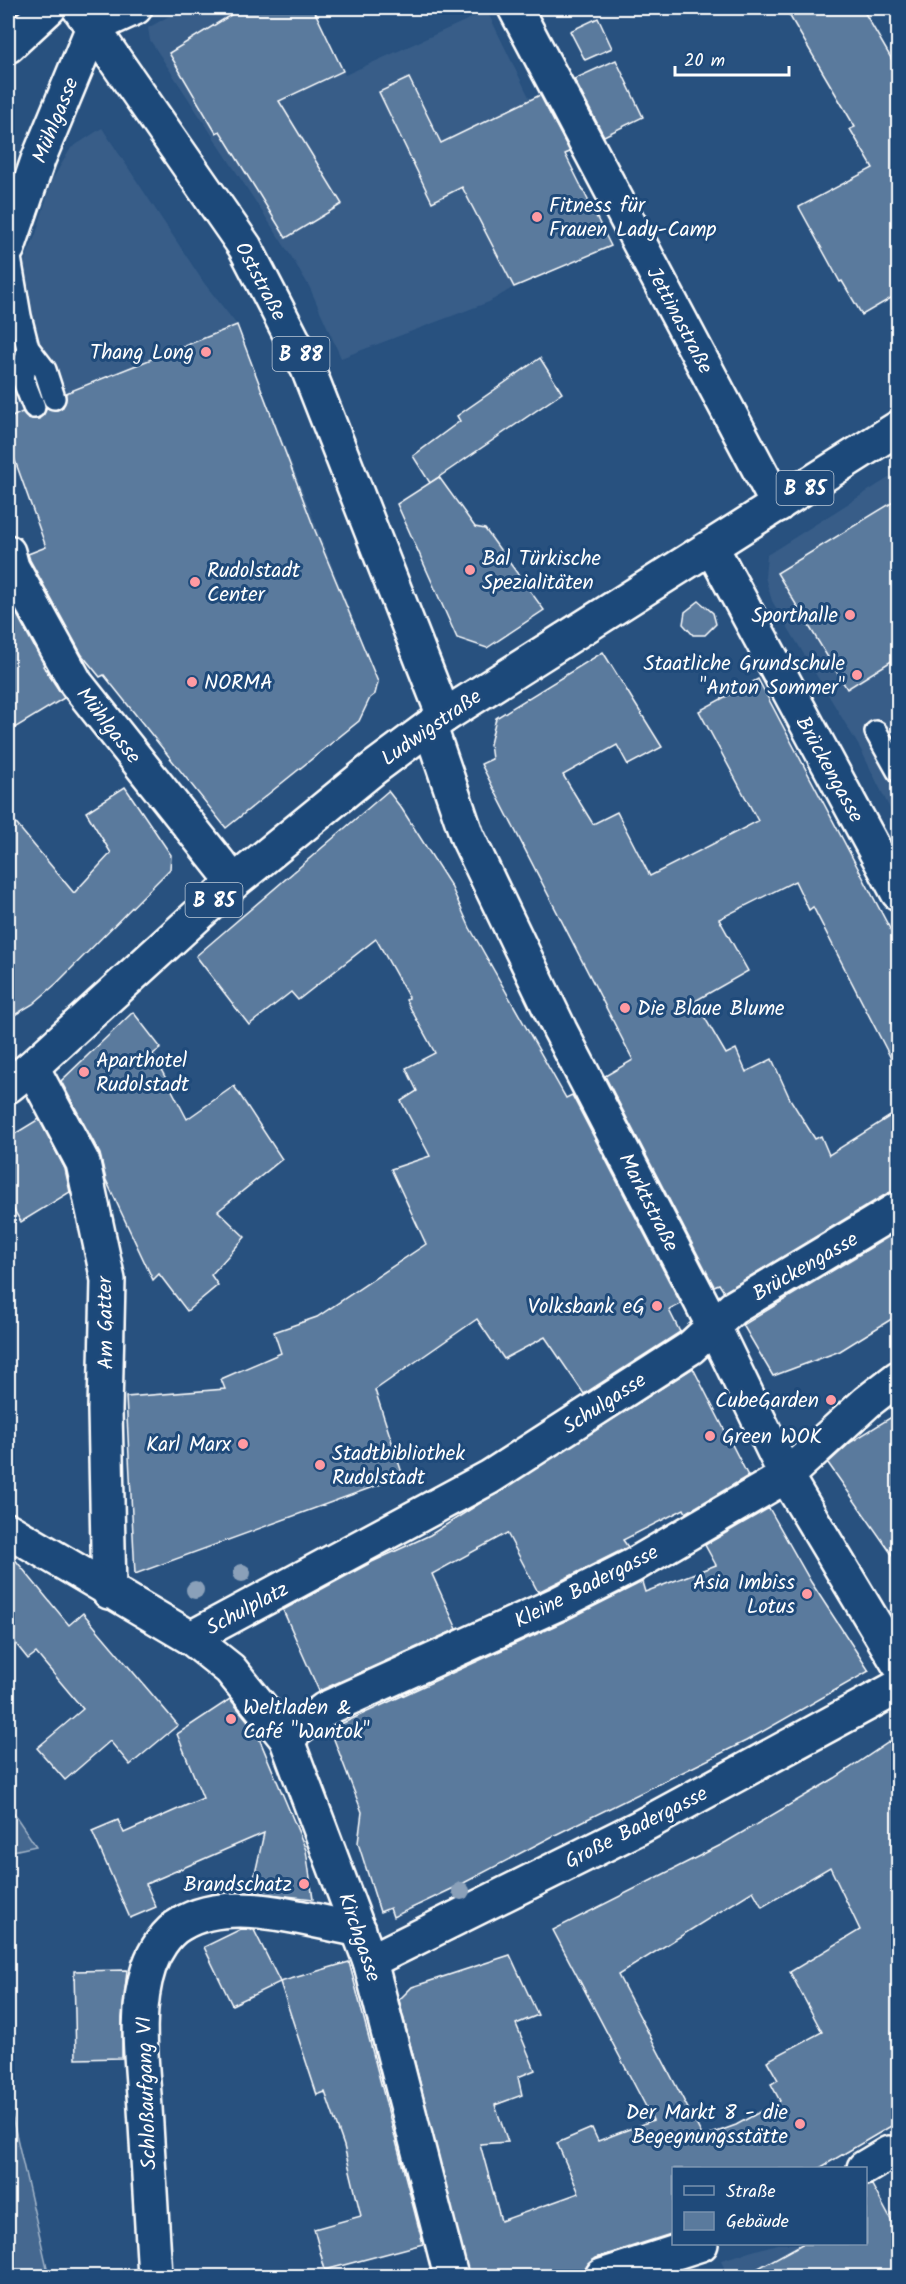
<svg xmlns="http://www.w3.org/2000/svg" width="906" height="2284" viewBox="0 0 906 2284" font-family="Kalam,sans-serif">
  <rect width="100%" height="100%" fill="#28517f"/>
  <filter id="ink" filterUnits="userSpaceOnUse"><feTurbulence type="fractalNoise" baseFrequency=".0167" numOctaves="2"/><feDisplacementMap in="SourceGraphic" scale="12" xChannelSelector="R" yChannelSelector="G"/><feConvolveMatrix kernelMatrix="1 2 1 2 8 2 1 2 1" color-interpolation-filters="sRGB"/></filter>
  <g filter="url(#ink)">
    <g fill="#375d88">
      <polygon points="183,8 313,8 345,75 487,11 530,99 537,96 611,246 514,287 489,302 341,358 309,286 291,256 150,40 148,28"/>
      <polygon points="102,128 204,283 237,325 378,682 375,694 370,698 359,721 226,828 99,668 68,621 41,549 46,546 8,441 8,300 36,234 52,180 71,148"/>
      <polygon points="898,472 898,825 860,748 772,601 765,577 767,555"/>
      <polygon points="880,2200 898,2233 898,2276 727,2276 721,2260 777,2244 866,2244 866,2208"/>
    </g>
    <g fill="#446890" stroke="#a2b4c8" stroke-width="1.5">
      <polygon points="8,1805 36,1846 8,1852"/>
      <polygon points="8,2099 49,2276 8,2276"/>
    </g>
    <g fill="#5a7a9d" stroke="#fff" stroke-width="1.5" fill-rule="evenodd">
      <polygon points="242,8 313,8 343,71 279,101 342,204 286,238 220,131 216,133 169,53"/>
      <polygon points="785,8 862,8 898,70 898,294 862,315 842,281 840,282 799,207 873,168 850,129 855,127"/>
      <polygon points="598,18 612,48 585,60 570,31"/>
      <polygon points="616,60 643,117 604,136 574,79"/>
      <polygon points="409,78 441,143 540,95 570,152 565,154 611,246 514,287 462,187 432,202 379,92"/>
      <polygon points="237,325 314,528 378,682 375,694 370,698 359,721 226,828 104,675 100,677 82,655 30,560 28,554 46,547 8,441 8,419 22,412 32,419 39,419 47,408 57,410 63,407 66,393"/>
      <polygon points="540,358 562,393 430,483 413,456 460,421 457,416"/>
      <polygon points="439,477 475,527 485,529 544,610 487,648 457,638 397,504"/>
      <polygon points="898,499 898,657 847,689 777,573"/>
      <polygon points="8,598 44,665 43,666 64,698 8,732"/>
      <polygon points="699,601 713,613 716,624 705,635 693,635 683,624 685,612"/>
      <polygon points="603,652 662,747 628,765 617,745 563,775 593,824 617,812 650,876 758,821 699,711 758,679 898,944 898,1072 813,907 809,910 795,881 719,919 748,971 695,1001 726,1054 736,1049 746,1072 772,1059 790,1099 815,1139 821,1136 829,1155 898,1111 898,1190 888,1193 724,1292 719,1284 714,1286 605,1076 633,1060 481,764 492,759 490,744 496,718"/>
      <polygon points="125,787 171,855 170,869 57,983 33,1004 8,1019 8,814 74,893 111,853 86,812"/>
      <polygon points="388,791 402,809 451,886 470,928 566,1098 572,1095 681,1304 669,1310 680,1332 584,1394 545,1337 504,1359 477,1319 375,1390 403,1476 135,1574 126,1397 225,1389 221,1379 281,1353 274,1332 317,1317 426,1244 391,1169 430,1156 401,1101 417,1091 406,1068 435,1053 406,1000 409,998 376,939 298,1000 291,992 249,1025 196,956"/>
      <polygon points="133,1012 161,1048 153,1054 187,1119 234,1086 282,1159 218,1211 245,1237 211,1275 218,1285 187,1311 159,1274 153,1280 106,1180 100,1154 61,1081"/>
      <polygon points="39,1119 65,1169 70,1192 21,1222 8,1200 8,1138"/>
      <polygon points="898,1231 898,1315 840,1351 773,1376 743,1325"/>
      <polygon points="693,1368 748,1476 686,1513 684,1509 623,1540 628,1547 538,1592 507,1533 432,1574 457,1629 319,1691 283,1610 372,1562 430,1535"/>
      <polygon points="898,1413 898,1563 828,1463 851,1442"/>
      <polygon points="769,1508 811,1582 869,1671 746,1741 555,1835 458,1886 393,1917 390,1908 380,1912 358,1843 362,1812 330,1729 565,1621 642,1582 645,1592 716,1565 705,1545"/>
      <polygon points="8,1551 69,1625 83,1613 178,1725 130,1765 110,1741 65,1780 37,1748 83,1709 36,1653 28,1659 8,1634"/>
      <polygon points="230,1699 256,1731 306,1850 313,1899 251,1892 264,1833 146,1884 156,1907 130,1918 92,1831 118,1820 124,1833 203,1798 177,1734"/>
      <path d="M898,1736V2122L818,2169H674V2233L596,2258L588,2264L584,2277H469L399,2000L412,1987L510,1955L538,2015L516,2024L535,2070L518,2077L522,2095L495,2105L508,2142L480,2144L501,2221L579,2193L557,2143L592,2128L598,2141L653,2120L553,1930L721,1845L835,1778ZM830,1867L860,1930L790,1972L822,2032L767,2061L778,2080L771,2084L780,2101L736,2125L703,2137L618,1975L753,1891L762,1907Z"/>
      <polygon points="241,1929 254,1930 280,1982 232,2005 204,1947"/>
      <polygon points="349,1962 423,2244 325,2270 314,2229 361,2216 344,2146 325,2092 317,2095 280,1982"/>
      <polygon points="127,1970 122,2018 122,2058 76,2059 74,1971"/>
      <polygon points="872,2185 898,2233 898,2277 742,2277 802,2244 866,2244 866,2186"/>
    </g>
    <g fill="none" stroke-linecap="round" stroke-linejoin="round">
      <g stroke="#fff" stroke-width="26">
        <g id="lane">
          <polyline points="8,246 20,316 28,348 45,370 54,398"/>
          <polyline points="28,348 23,379 34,407"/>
          <polyline points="876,732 898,771"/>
        </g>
      </g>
      <g stroke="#fff" stroke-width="38">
        <g id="street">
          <polyline points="515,8 778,505"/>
          <polyline points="8,46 49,8"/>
          <polyline points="8,248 38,160 93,27 135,8"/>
          <polyline points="712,548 898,893"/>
          <polyline points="8,552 12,567 76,683 234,882"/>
          <polyline points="430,727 467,836 560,1030 713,1325 786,1476 898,1663"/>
          <polyline points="32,1067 83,1163 108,1280 105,1410 109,1592"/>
          <polyline points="8,1530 191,1638 230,1669 286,1738 370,1961 451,2276"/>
          <polyline points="191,1638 490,1477 690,1348 733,1308 898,1209"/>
          <polyline points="286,1738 325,1709 557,1604 632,1566 786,1476 867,1402 898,1378"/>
          <polyline points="370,1961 640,1827 898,1687"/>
          <polyline points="864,2168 889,2153"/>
          <path d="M155,2276C152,2220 148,2164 145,2108C142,2063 134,2011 149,1967C154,1952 166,1932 181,1924C230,1894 307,1920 359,1930"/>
          <polyline points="602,2276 701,2244"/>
        </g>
      </g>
      <g stroke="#fff" stroke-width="38">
        <g id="primary">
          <polyline points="79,8 245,247 308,369 444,716"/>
          <polyline points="8,1086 32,1067 234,882 374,768 444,716 898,428"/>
        </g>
      </g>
      <use href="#lane" stroke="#1f4a7a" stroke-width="21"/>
      <use href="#street" stroke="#1f4a7a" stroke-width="33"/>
      <use href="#primary" stroke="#1f4a7a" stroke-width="33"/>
    </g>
    <g fill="#8aa0b9">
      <circle cx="242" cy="1573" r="9"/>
      <circle cx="195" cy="1590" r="9"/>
      <circle cx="461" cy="1891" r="9"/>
    </g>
  </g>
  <g fill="#ff9aa2" stroke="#1f4a7a" stroke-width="2">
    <circle cx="537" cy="217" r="6"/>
    <circle cx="206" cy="352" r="6"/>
    <circle cx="470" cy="570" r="6"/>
    <circle cx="195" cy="582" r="6"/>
    <circle cx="850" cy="615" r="6"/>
    <circle cx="857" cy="675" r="6"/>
    <circle cx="192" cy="682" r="6"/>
    <circle cx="625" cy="1008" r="6"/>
    <circle cx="84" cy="1072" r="6"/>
    <circle cx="657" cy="1306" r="6"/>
    <circle cx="831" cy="1400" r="6"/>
    <circle cx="710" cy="1436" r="6"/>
    <circle cx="243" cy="1444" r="6"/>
    <circle cx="320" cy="1465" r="6"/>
    <circle cx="807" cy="1594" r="6"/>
    <circle cx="231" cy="1719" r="6"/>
    <circle cx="304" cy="1884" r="6"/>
    <circle cx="800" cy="2124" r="6"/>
  </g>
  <g text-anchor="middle" stroke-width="6" stroke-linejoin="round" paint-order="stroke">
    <g fill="#1f4a7a" stroke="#bcc9d7" stroke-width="1.5">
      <rect x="272.5" y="337" width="57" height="34" rx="4.5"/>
      <rect x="776.5" y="471" width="57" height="34" rx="4.5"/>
      <rect x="185.5" y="883" width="57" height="34" rx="4.5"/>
    </g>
    <g font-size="20" font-weight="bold" fill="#fff">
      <text x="301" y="361">B 88</text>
      <text x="805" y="495">B 85</text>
      <text x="214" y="907">B 85</text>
    </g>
    <g font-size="21" fill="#fff" stroke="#1f4a7a">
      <text transform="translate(55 120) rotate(-68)" y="7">Mühlgasse</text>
      <text transform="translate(261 281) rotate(62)" y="7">Oststraße</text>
      <text transform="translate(680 320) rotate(62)" y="7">Jettinastraße</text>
      <text transform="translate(109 725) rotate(52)" y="7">Mühlgasse</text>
      <text transform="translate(431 727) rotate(-35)" y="7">Ludwigstraße</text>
      <text transform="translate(830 769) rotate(61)" y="7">Brückengasse</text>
      <text transform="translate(649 1202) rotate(63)" y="7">Marktstraße</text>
      <text transform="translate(805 1266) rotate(-30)" y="7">Brückengasse</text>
      <text transform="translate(105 1323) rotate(-91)" y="7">Am Gatter</text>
      <text transform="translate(604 1403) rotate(-33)" y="7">Schulgasse</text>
      <text transform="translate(586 1586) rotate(-27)" y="7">Kleine Badergasse</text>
      <text transform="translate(247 1608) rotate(-28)" y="7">Schulplatz</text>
      <text transform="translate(636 1827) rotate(-27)" y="7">Große Badergasse</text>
      <text transform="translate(360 1937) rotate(71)" y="7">Kirchgasse</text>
      <text transform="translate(146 2093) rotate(-92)" y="7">Schloßaufgang VI</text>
    </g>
    <g font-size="21" fill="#fff" stroke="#1f4a7a" text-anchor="start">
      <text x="549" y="212">Fitness für<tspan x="549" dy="24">Frauen Lady-Camp</tspan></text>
      <text x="194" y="359" text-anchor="end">Thang Long</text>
      <text x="482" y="565">Bal Türkische<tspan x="482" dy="24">Spezialitäten</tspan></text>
      <text x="207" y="577">Rudolstadt<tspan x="207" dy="24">Center</tspan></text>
      <text x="838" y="622" text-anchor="end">Sporthalle</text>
      <text x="845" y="670" text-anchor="end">Staatliche Grundschule<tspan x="845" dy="24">"Anton Sommer"</tspan></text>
      <text x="204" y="689">NORMA</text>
      <text x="637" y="1015">Die Blaue Blume</text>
      <text x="96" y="1067">Aparthotel<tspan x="96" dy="24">Rudolstadt</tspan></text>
      <text x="645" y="1313" text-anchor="end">Volksbank eG</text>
      <text x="819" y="1407" text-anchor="end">CubeGarden</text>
      <text x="722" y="1443">Green WOK</text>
      <text x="231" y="1451" text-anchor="end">Karl Marx</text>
      <text x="332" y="1460">Stadtbibliothek<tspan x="332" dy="24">Rudolstadt</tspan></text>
      <text x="795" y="1589" text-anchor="end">Asia Imbiss<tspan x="795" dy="24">Lotus</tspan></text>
      <text x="243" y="1714">Weltladen &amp;<tspan x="243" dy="24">Café "Wantok"</tspan></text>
      <text x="292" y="1891" text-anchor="end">Brandschatz</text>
      <text x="788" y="2119" text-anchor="end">Der Markt 8 - die<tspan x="788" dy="24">Begegnungsstätte</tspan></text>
    </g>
  </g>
  <rect width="906" height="2284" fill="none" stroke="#1f4a7a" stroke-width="30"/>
  <rect x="15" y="15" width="876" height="2254" fill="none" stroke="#fff" stroke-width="2" filter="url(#ink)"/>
  <rect x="672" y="2167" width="195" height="78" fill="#1f4a7a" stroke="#7992af" stroke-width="1.5"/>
  <rect x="684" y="2186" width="30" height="9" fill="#1f4a7a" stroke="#7992af" stroke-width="1.5"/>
  <text x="726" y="2197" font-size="18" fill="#ffffff">Straße</text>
  <rect x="684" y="2212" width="30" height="18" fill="#5a7a9d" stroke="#7992af" stroke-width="1.5"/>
  <text x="726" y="2227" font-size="18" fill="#ffffff">Gebäude</text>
  <path d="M675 66v9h114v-9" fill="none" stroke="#ffffff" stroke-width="3"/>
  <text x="684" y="66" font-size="18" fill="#ffffff" stroke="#1f4a7a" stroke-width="4.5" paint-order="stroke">20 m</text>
</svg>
